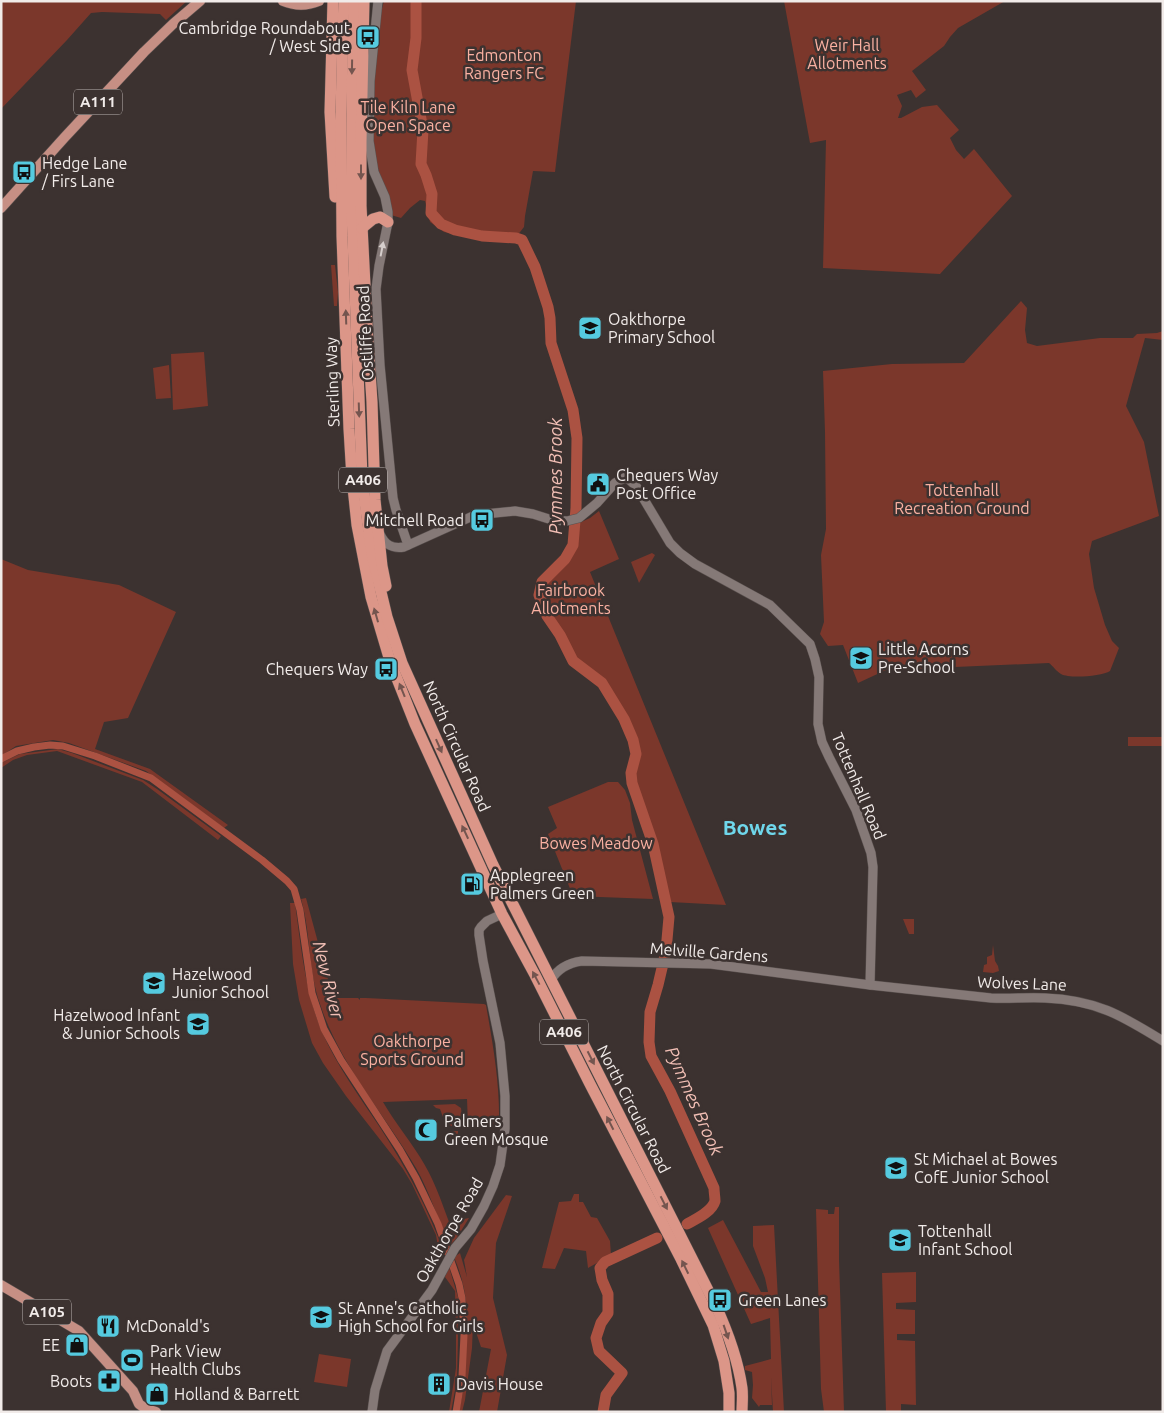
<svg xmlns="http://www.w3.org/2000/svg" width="1164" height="1413" viewBox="0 0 1164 1413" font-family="Ubuntu,sans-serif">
  <rect width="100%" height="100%" fill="#3c3230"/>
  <g fill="#7b372b">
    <polygon points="1,1 187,1 166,20 160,14 102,12 91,13 67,40 1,109"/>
    <path d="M384,1H576L555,172L533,171L525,216L524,227L513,241L478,239L444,232L430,222L425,201L420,200L410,208L401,218L391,215C385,193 377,170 374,147C370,120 373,90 375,62C377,42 378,21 384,1Z"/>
    <polygon points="784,1 1005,1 958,28 950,37 944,46 912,71 926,90 916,98 911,90 897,95 902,106 898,118 901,118 922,107 937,105 959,130 950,138 956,150 964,159 974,149 1012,196 940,274 823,268 826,140 810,143"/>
    <polygon points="331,265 335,265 338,292 337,306 334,306"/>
    <path d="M1021,301L1027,308L1025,330L1027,343L1037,346L1100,338H1133L1137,334L1157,333L1163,331V340L1145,338L1126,406L1144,442L1159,516L1092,541L1089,554L1094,588L1105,625L1112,641L1119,648L1110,671C1102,676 1070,679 1061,674C1057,672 1053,666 1049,663L886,670L858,683L843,645L828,646L820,634L824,622L821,555L826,529L825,432L823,371L892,364L964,363Z"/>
    <polygon points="204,352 208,406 173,410 171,354"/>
    <polygon points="169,365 171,398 156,399 153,368"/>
    <path d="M599,511L619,559L590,572L726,905L670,902L657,844L634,778L638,754V747L628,720L602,680L576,660L543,605C539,584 545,585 558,573C563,568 567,562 569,557C575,546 576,535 579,523L590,518Z"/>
    <polygon points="652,553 655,555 639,583 631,562"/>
    <polygon points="1,559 28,570 119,585 176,612 128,718 104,722 95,749 150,769 228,825 224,828 146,771 69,743 53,740 16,746 1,756"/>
    <rect x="1128" y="737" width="35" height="9"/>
    <polygon points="58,749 72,753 143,780 157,789 221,836 218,840 142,782 57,751 27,755 13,760 1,768 1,763 20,754"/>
    <polygon points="608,782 618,782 625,790 630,803 632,820 653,899 573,896 548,834 557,828 548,807"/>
    <path d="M306,898L333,998H358L360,1000V998H366L484,1004L486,1005C493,1045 500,1084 499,1124L468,1125L467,1099L383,1102C394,1121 408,1138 420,1157C433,1177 441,1200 449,1222L469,1218L456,1239L451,1244C437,1220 430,1192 416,1168C384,1113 340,1065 320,1004C308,970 311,933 301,899Z"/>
    <path d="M290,903H295C301,947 305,991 322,1032C337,1066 359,1096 379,1126C406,1167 428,1209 445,1255L436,1254L437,1241L436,1235L412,1184L403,1169L346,1096L323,1063L312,1043L299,1000L293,964Z"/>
    <polygon points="903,919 914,919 914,934 909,934"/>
    <polygon points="993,945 995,961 998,966 999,971 993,973 983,972 984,965 987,964 987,957 992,955"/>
    <polygon points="455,1104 461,1108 463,1125 451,1126 443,1117 440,1109 436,1108 433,1105"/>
    <polygon points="450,1131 458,1131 458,1147 448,1134"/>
    <polygon points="574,1194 579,1194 579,1202 583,1202 591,1217 597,1218 610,1241 611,1255 588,1268 586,1251 564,1248 555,1269 542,1268 559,1202 571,1201"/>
    <path d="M506,1195L512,1196L496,1243L493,1298L507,1355L497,1412H479L491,1349L481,1347L473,1323L472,1348L465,1400L462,1412H459L464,1386L467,1308C465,1290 461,1273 454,1257L460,1253L467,1277L464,1260L474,1238Z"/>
    <polygon points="835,1207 839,1207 839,1260 844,1412 824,1412 821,1389 816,1209 828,1210 828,1214 834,1214"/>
    <polygon points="723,1220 761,1292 768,1292 765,1278 753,1246 753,1226 774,1225 784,1412 773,1412 771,1377 772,1405 760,1405 759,1407 752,1398 753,1385 752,1372 745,1370 745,1366 771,1359 770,1318 751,1324 708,1228"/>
    <polygon points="449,1267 458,1297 458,1340 457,1379 451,1412 449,1412 456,1368 456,1328 455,1291 445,1277"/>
    <polygon points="916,1272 916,1302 896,1303 896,1309 915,1310 915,1334 897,1334 897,1340 915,1341 916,1405 901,1404 901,1412 886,1412 882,1273"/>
    <polygon points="319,1354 351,1359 347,1387 314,1382"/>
  </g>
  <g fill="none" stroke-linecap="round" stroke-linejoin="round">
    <polyline stroke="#ab5242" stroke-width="7" points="1,759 17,751 34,747 50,745 63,746 95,756 151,778 262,860 287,881 294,889 300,910 312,993 324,1029 341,1060 400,1150 416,1178 438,1224 459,1284 462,1298 464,1335 462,1376 456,1412"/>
    <g stroke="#ab5242" stroke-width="11">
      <path d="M416,1V38L412,70L423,130L421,164L426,175L432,194L431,213L441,224L455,230L482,236L516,238L522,240L535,267L548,307L550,318L551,343L573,410L577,438L576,508L573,545L565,559L542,582L539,595L547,616L560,635L573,661L602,683L624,719L633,740L636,754L631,773L632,783L653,844L669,917L666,951L658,985L650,1012L649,1042L651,1056L670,1091L714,1188C714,1192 715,1197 715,1201C712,1212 696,1219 687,1224"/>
      <polyline points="603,1412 606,1395 622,1373 599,1351 596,1338 601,1323 608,1313 608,1294 602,1280 600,1268 605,1262 657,1238"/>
    </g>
    <g stroke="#59504e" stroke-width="10">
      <g id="tertiary">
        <polyline points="378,1 370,81 369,141 374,172 385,197 388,212 388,222 379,266 376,289 380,365 393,498 396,510 408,545"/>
        <path d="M380,534C385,545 392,549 404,547L475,515L515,511L533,514L552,520L567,521L579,518L597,503L615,483L626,477L636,486L670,543L680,553L695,564L770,605L810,644L815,659L819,677L818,724L822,742L829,757L856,810L871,853L873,867L870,985"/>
        <path d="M551,980C558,968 568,963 582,961L711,964L870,985L991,998C1009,999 1027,997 1045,998C1096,1000 1121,1015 1163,1041"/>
        <polyline points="372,1412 375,1390 387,1351 432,1290 455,1248 471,1229 484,1206 493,1186 500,1165 505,1129 505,1096 500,1043 483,961 479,935 479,930 481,927 487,921 502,914"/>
      </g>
    </g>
    <g stroke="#59504e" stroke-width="11">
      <g id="primary">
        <path d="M283,1C295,6 307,6 319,1"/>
        <polyline points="1,208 64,138 144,52 173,24 200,1"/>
        <polyline points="1,1285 79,1331 133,1391 139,1404 146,1409 156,1412"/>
      </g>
    </g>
    <g stroke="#59504e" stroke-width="12">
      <g id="trunk">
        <polyline points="333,1 330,112 335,197"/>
        <polyline points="344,1 343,26 341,114 342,236 349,429 352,478 357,525 371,597 390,661 415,724 502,914 535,975 590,1084 681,1259 713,1325 724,1361 729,1393 729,1412"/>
        <path d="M354,1L352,100V212L362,477L371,550L387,617L402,663L493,865L715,1304C727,1330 738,1360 742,1388C743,1396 742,1404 742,1412"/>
        <polyline points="364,1 361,142 361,206 367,325 372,402 375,500 382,566 386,586"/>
        <polyline points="362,228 373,219 380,217 388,222"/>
      </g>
    </g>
    <use href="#tertiary" stroke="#857977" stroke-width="9"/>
    <use href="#primary" stroke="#c68f84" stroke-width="10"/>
    <use href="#trunk" stroke="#dc9688" stroke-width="11"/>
  </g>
  <defs><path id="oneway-solid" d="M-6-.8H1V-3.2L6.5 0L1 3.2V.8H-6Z" transform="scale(1.25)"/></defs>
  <g fill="#74554f">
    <use href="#oneway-solid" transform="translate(352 67) rotate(91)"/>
    <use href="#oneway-solid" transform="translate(361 172) rotate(90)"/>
    <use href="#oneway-solid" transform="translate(346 317) rotate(-92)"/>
    <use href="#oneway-solid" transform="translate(359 410) rotate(88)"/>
    <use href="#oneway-solid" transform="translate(376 615) rotate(-106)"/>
    <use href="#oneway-solid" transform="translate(402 690) rotate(-112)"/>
    <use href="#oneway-solid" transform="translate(439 746) rotate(66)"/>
    <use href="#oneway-solid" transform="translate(465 832) rotate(-115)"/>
    <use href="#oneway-solid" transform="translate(536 978) rotate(-118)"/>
    <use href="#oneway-solid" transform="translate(591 1058) rotate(63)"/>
    <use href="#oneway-solid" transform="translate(610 1123) rotate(-117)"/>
    <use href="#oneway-solid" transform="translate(664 1203) rotate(63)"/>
    <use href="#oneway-solid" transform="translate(685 1267) rotate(-116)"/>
    <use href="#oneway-solid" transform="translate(726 1332) rotate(71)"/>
  </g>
  <use fill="#d6cecc" href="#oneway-solid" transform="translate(382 249) rotate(-79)"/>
  <defs>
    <g id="bus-square" transform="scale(1.25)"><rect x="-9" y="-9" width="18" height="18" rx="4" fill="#55cadf" stroke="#3c3230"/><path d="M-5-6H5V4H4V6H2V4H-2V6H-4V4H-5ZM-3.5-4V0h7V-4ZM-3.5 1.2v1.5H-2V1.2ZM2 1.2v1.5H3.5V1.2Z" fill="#111"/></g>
    <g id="school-square" transform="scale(1.25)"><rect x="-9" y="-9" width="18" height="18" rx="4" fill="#55cadf" stroke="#3c3230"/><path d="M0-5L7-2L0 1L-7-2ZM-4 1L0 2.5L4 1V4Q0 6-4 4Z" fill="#111"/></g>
    <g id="civic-square" transform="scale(1.25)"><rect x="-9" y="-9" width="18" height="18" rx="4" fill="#55cadf" stroke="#3c3230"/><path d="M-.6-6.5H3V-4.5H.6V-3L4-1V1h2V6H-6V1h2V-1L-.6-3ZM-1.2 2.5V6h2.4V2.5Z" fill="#111"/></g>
    <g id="fuel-square" transform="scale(1.25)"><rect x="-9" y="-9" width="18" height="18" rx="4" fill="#55cadf" stroke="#3c3230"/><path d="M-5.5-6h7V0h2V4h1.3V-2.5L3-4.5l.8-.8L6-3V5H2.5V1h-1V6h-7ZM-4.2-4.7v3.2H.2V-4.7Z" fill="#111"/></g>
    <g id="mosque-square" transform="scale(1.25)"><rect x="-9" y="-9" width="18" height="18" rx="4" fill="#55cadf" stroke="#3c3230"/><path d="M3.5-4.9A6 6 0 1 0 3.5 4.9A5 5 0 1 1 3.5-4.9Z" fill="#111"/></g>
    <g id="restaurant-square" transform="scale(1.25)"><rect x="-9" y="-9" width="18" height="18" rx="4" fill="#55cadf" stroke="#3c3230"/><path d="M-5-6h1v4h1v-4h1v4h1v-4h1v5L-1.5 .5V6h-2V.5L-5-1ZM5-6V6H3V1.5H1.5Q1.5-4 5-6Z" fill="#111"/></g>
    <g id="shop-square" transform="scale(1.25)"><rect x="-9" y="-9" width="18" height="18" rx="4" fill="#55cadf" stroke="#3c3230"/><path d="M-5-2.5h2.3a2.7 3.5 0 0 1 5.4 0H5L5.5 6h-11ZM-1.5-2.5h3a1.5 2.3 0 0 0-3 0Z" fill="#111"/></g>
    <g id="stadium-square" transform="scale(1.25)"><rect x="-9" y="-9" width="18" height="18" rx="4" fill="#55cadf" stroke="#3c3230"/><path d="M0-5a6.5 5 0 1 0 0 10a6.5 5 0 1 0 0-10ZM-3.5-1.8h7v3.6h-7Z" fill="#111"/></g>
    <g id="pharmacy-square" transform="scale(1.25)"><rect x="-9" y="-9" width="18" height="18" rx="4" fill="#55cadf" stroke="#3c3230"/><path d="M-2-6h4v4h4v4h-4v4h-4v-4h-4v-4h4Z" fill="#111"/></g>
    <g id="building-square" transform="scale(1.25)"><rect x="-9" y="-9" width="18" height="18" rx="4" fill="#55cadf" stroke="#3c3230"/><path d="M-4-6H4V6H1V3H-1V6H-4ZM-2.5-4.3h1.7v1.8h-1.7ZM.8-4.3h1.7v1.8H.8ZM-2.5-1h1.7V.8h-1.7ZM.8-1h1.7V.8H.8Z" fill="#111"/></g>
  </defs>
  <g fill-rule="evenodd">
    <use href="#bus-square" x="368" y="37"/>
    <use href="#bus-square" x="24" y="172"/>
    <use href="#school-square" x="590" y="328"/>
    <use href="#civic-square" x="598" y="484"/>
    <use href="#bus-square" x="482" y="520"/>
    <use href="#school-square" x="861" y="658"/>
    <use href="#bus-square" x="386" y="669"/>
    <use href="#fuel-square" x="472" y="884"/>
    <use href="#school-square" x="154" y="983"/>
    <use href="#school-square" x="198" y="1024"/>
    <use href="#mosque-square" x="426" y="1130"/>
    <use href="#school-square" x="896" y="1168"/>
    <use href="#school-square" x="900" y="1240"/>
    <use href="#bus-square" x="720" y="1300"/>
    <use href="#school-square" x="321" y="1317"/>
    <use href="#restaurant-square" x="108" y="1326"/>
    <use href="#shop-square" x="77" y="1345"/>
    <use href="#stadium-square" x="132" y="1360"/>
    <use href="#pharmacy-square" x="109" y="1381"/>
    <use href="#building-square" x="439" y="1384"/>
    <use href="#shop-square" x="157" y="1394"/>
  </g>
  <g text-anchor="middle" stroke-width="5" stroke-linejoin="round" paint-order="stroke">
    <g fill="#3c3230" stroke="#bbb4b2" stroke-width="1">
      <rect x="74" y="89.5" width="48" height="25" rx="4"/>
      <rect x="339" y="467.5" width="48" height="25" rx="4"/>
      <rect x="540" y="1019.5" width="48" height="25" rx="4"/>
      <rect x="23" y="1299.5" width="48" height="25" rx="4"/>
    </g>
    <g font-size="15" font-weight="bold" fill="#f1ebe9">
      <text x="98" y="107">A111</text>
      <text x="363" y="485">A406</text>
      <text x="564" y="1037">A406</text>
      <text x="47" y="1317">A105</text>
    </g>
    <g font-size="16" fill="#f1ebe9" stroke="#3c3230" text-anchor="start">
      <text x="350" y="34" text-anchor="end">Cambridge Roundabout<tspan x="350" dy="18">/ West Side</tspan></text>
      <text x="42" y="169">Hedge Lane<tspan x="42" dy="18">/ Firs Lane</tspan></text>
      <text x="608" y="325">Oakthorpe<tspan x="608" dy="18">Primary School</tspan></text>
      <text x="616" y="481">Chequers Way<tspan x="616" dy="18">Post Office</tspan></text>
      <text x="464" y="526" text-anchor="end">Mitchell Road</text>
      <text x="878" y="655">Little Acorns<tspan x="878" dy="18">Pre-School</tspan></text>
      <text x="368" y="675" text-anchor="end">Chequers Way</text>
      <text x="490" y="881">Applegreen<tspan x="490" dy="18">Palmers Green</tspan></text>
      <text x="172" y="980">Hazelwood<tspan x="172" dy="18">Junior School</tspan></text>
      <text x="180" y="1021" text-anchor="end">Hazelwood Infant<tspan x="180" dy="18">&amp; Junior Schools</tspan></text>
      <text x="444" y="1127">Palmers<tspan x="444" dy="18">Green Mosque</tspan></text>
      <text x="914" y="1165">St Michael at Bowes<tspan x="914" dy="18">CofE Junior School</tspan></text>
      <text x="918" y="1237">Tottenhall<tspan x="918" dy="18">Infant School</tspan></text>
      <text x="738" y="1306">Green Lanes</text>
      <text x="338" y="1314">St Anne's Catholic<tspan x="338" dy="18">High School for Girls</tspan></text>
      <text x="126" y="1332">McDonald's</text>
      <text x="60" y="1351" text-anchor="end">EE</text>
      <text x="150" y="1357">Park View<tspan x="150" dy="18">Health Clubs</tspan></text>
      <text x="92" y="1387" text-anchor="end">Boots</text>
      <text x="456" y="1390">Davis House</text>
      <text x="174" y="1400">Holland &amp; Barrett</text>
    </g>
    <g font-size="16" fill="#fbb1a2" stroke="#3c3230">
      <text x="847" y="51">Weir Hall<tspan x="847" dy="18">Allotments</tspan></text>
      <text x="504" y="61">Edmonton<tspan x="504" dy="18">Rangers FC</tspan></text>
      <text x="408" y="113">Tile Kiln Lane<tspan x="408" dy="18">Open Space</tspan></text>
      <text x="962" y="496">Tottenhall<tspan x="962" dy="18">Recreation Ground</tspan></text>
      <text x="571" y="596">Fairbrook<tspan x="571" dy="18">Allotments</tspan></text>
      <text x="596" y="849">Bowes Meadow</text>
      <text x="412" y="1047">Oakthorpe<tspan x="412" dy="18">Sports Ground</tspan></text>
    </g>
    <g font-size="16" fill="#f1ebe9" stroke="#3c3230">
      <text transform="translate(365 333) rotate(-93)" y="6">Ostliffe Road</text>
      <text transform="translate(332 382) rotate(-92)" y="6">Sterling Way</text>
      <text transform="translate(457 746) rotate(66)" y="6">North Circular Road</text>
      <text transform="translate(859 786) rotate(67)" y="6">Tottenhall Road</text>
      <text transform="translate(709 952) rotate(4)" y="6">Melville Gardens</text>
      <text transform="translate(1022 983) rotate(2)" y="6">Wolves Lane</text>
      <text transform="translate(634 1109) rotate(63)" y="6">North Circular Road</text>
      <text transform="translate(449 1230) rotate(-60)" y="6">Oakthorpe Road</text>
    </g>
    <g font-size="18" font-style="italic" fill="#f2bfb5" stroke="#3c3230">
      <text transform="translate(556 476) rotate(-90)" y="6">Pymmes Brook</text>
      <text transform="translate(328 980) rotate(76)" y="6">New River</text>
      <text transform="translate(694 1101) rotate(66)" y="6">Pymmes Brook</text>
    </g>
    <g font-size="21" font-weight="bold" fill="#6fd7eb" stroke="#3c3230">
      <text x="755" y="835">Bowes</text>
    </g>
  </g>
  <rect width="1164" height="1413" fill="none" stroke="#f1ebe9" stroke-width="5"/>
</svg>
